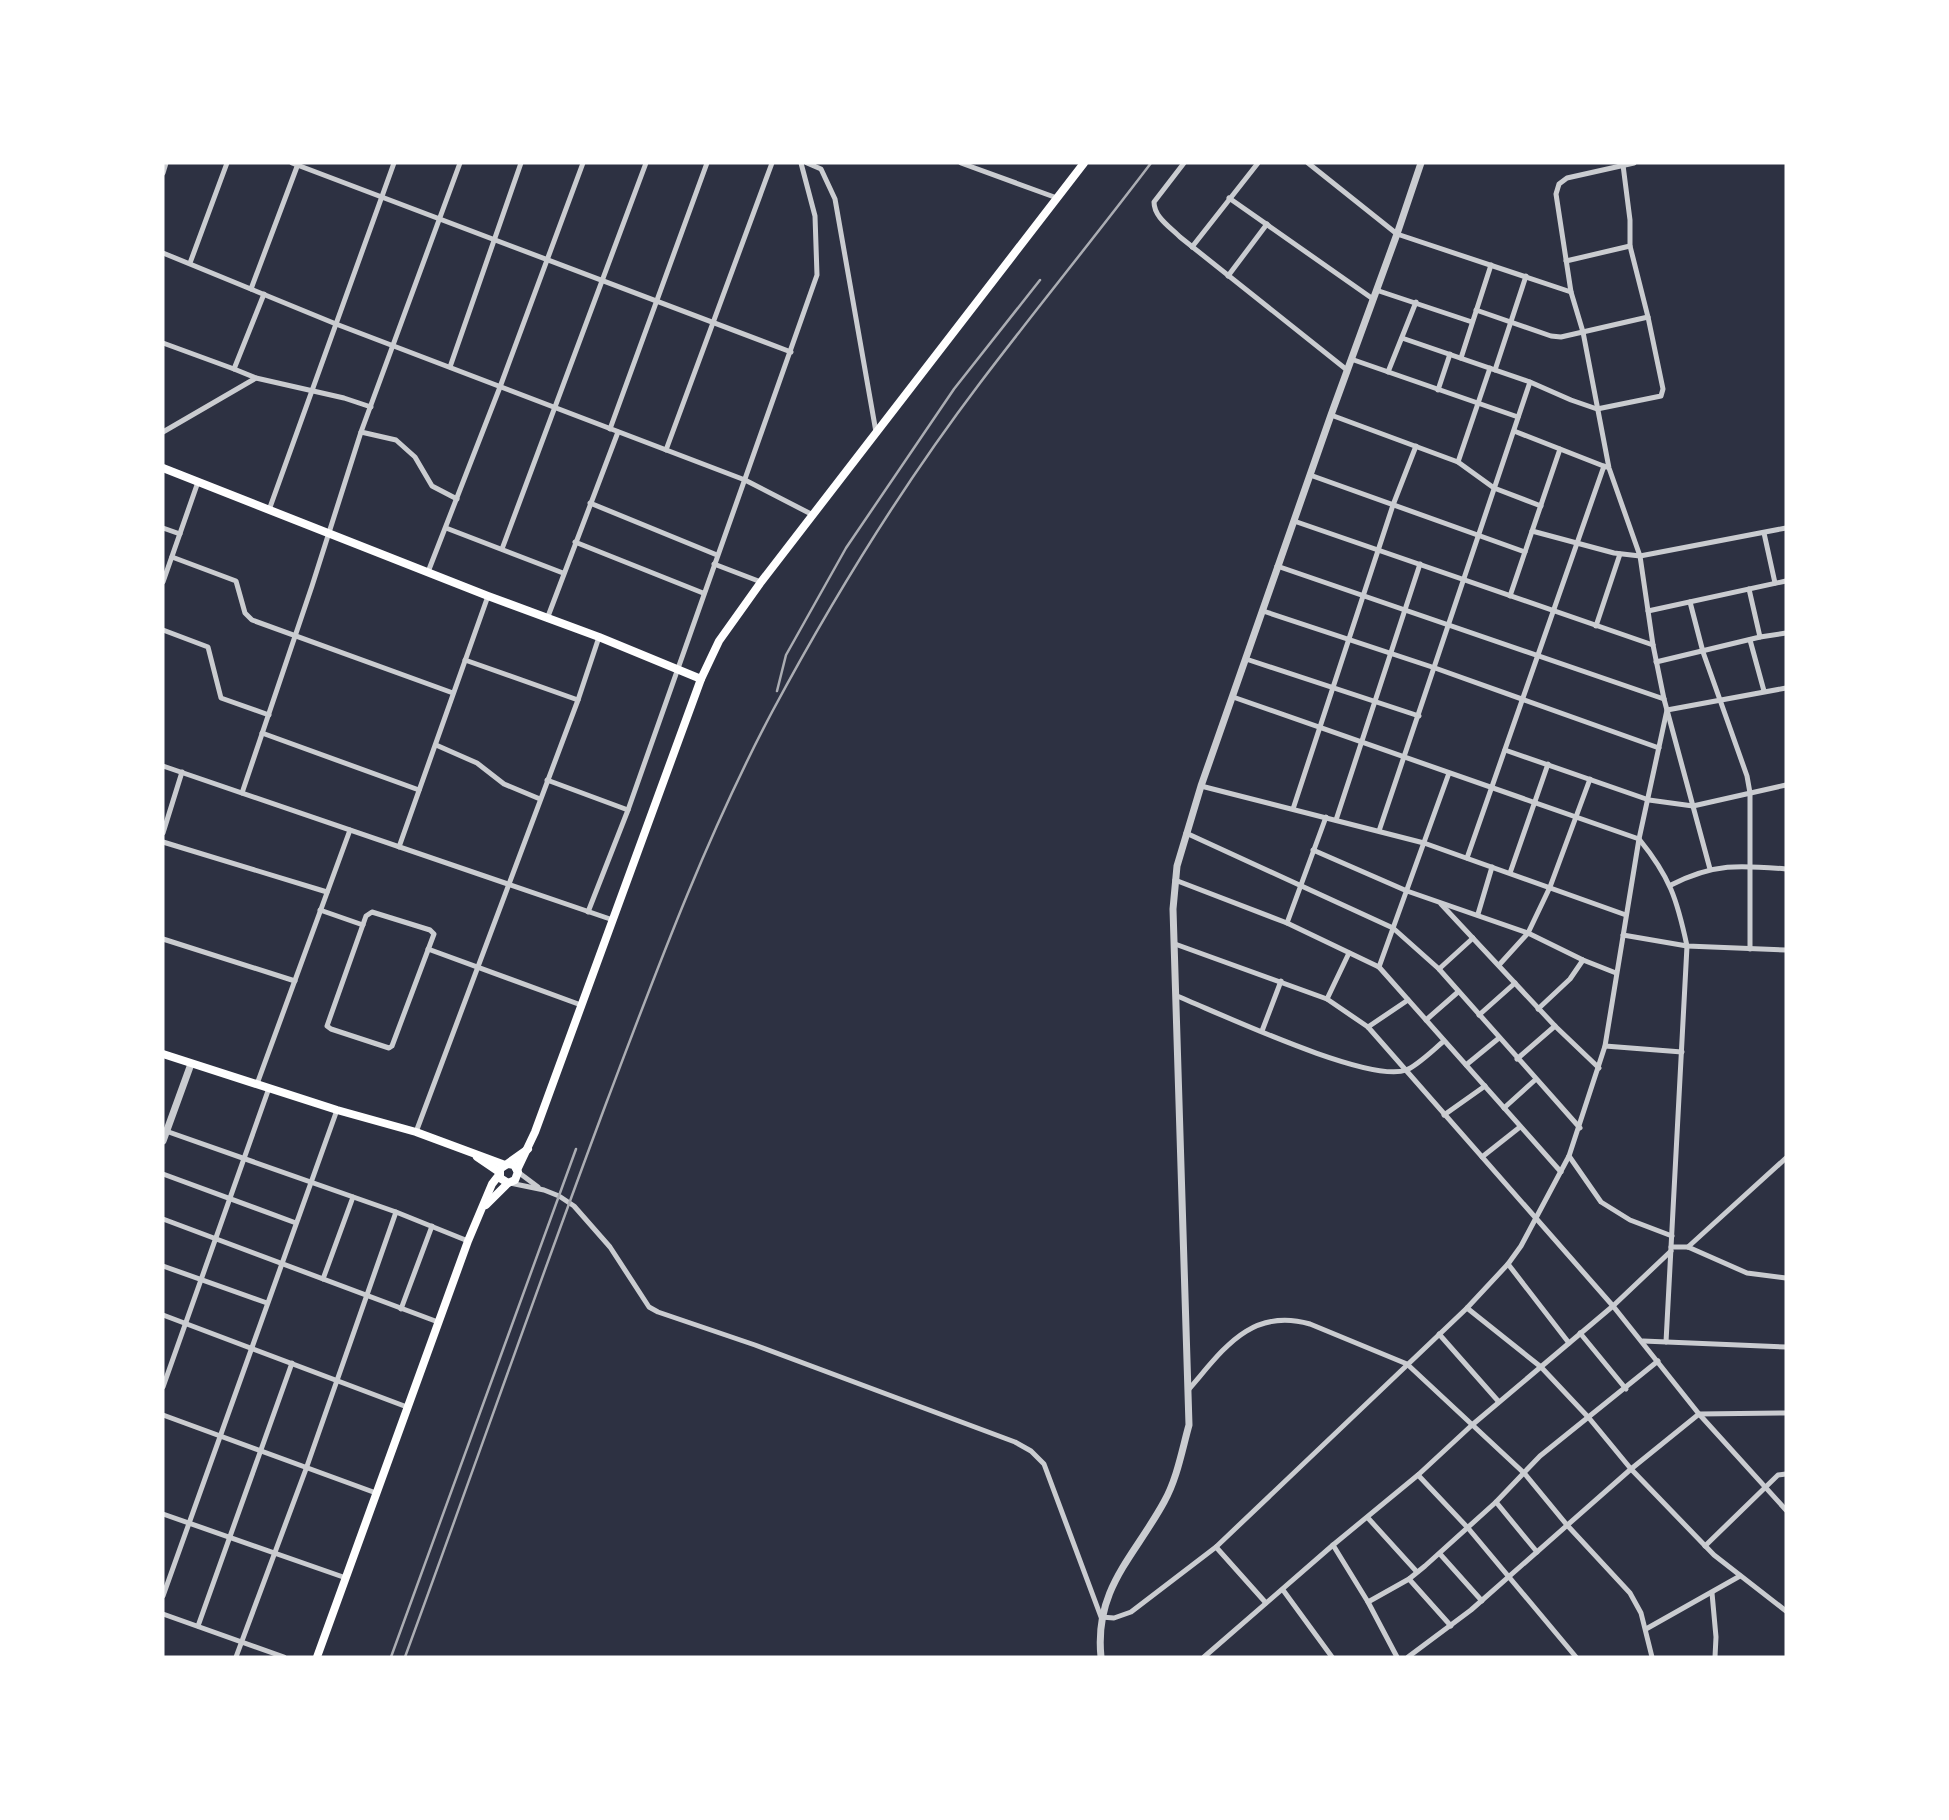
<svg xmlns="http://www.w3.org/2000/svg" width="1949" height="1820" viewBox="0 0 1949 1820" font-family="Karla,sans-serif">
  <rect width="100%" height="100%" fill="#2d3142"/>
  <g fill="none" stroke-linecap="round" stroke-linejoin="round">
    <g stroke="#caccd0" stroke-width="5">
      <polyline points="292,163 791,352"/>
      <polyline points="807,163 821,169 835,199 876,432"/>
      <polyline points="961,163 1057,198"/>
      <path d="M1184,163L1154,202C1154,217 1170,227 1180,237L1347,370"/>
      <polyline points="1308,163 1397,234 1571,292"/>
      <polyline points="1634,163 1567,178 1559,184 1556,194 1571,292 1583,332 1609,468 1640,556 1653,645 1664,699 1710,869"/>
      <polyline points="163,173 166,163"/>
      <polyline points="1229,198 1373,299"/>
      <polyline points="1192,247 1258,163"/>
      <polyline points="163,253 336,324 745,480 813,515"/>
      <polyline points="1566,261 1630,246"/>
      <polyline points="190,263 227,163"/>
      <polyline points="1228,276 1267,224"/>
      <polyline points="251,289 298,164"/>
      <polyline points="1376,290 1472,322"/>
      <polyline points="1476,310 1551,336 1561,337 1648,317"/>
      <polyline points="1402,338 1530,382 1571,400 1597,409 1661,396 1663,389 1648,317 1630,246 1630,220 1623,165"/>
      <polyline points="163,343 234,369"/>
      <polyline points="1461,358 1491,265"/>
      <polyline points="1351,359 1518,417"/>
      <polyline points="450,367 521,163"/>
      <polyline points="1495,370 1526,276"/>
      <polyline points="1388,372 1416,302"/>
      <polyline points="256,378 234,369 264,294"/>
      <polyline points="1438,390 1450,354"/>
      <polyline points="1331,415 1458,462 1494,488 1541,506"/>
      <polyline points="610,429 707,163"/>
      <polyline points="1514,431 1606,467"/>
      <polyline points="163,432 256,378 344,398 371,407"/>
      <polyline points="361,432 396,440 415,457 432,486 457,499"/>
      <polyline points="666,450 772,163"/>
      <polyline points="1458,462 1490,368"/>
      <polyline points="1310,475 1525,552"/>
      <polyline points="590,503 717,555"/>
      <polyline points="269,510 394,163"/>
      <polyline points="1294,521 1653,645"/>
      <polyline points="163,528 180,534"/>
      <polyline points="446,528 563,573"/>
      <polyline points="1532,531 1614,553 1640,556 1786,528"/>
      <polyline points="1764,533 1775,583"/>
      <polyline points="575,542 703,593"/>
      <polyline points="502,549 646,163"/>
      <polyline points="172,557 236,581 245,613 252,620 453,693"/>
      <polyline points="714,564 761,582"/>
      <polyline points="1277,566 1664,699"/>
      <polyline points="428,572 500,387 583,163"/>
      <polyline points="163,582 198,482"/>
      <polyline points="1510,596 1560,449"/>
      <polyline points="1690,602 1703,652 1747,776 1750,793 1750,949"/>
      <polyline points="1263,611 1435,668 1659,748"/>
      <polyline points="1648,611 1786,581"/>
      <polyline points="547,619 618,432"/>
      <polyline points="1596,626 1620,554"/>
      <polyline points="163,630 208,647 221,698 269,715"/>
      <polyline points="1760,637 1786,633"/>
      <polyline points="1750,640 1764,691"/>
      <polyline points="1246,659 1419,716"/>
      <polyline points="465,660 578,700"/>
      <polyline points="1656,662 1760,637 1749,589"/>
      <path d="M1233,697L1639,839C1670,877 1677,899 1687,946L1666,1342"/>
      <polyline points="262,733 419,790"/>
      <polyline points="436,745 477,763 504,784 540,799"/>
      <polyline points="1505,750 1649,800 1693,806 1786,785"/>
      <polyline points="163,766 613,920"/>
      <polyline points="547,780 628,810"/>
      <polyline points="1201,786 1424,843 1626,915"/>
      <polyline points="242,793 312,586 361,432 460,163"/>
      <polyline points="1293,809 1393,505 1416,446"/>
      <polyline points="1336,820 1420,564"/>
      <polyline points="1379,831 1530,382"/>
      <polyline points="163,833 182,772"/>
      <polyline points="1186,833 1393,928 1439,969 1580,1128"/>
      <polyline points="163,842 327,892"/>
      <polyline points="399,847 488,596"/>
      <polyline points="1313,850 1407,891 1528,933 1583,960 1616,973"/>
      <polyline points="1467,858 1604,466"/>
      <polyline points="1510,873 1548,764"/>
      <polyline points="1175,880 1287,923 1379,967 1561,1172"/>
      <path d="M1671,885C1714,863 1740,865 1786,869"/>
      <polyline points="1441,904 1555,1026 1599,1068"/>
      <polyline points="320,910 363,925"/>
      <polygon points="372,912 430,930 434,934 392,1046 389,1048 331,1029 327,1026 366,916"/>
      <polyline points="588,912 628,810 817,275 815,216 801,163"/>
      <polyline points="1478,914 1492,867"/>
      <polyline points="1287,923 1326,817"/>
      <polyline points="1623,935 1687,946 1786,950"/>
      <polyline points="163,939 295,981"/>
      <polyline points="1175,944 1327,999 1368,1027 1613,1306 1699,1414 1786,1510"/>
      <polyline points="428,949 581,1005"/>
      <polyline points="1499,965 1528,933 1550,887 1590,779"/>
      <polyline points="1379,967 1449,773"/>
      <polyline points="1439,969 1473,938"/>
      <path d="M1177,996C1219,1013 1369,1084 1406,1070C1417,1066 1434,1049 1444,1041"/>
      <polyline points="1327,999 1349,953"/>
      <polyline points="1538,1009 1570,979 1583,960"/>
      <polyline points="1479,1015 1515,983"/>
      <polyline points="1426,1020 1458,992"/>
      <polyline points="1368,1027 1408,1000"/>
      <polyline points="1262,1031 1281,981"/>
      <polyline points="1605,1046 1682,1052"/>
      <polyline points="1517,1059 1555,1026"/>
      <polyline points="1466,1065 1499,1038"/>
      <polyline points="257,1084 350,830"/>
      <polyline points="1504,1108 1535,1080"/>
      <polyline points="1444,1115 1485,1086"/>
      <polyline points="163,1130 396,1212 468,1241"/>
      <polyline points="416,1132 578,700 599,637"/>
      <polyline points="1569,1156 1601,1202 1630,1220 1672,1236"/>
      <polyline points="1482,1157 1520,1127"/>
      <polyline points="518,1172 538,1187"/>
      <polyline points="163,1174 296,1223"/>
      <polyline points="510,1183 544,1190 559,1196 574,1206 610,1247 649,1307 658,1312 755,1345 1015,1442 1031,1451 1044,1464 1101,1617 1114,1618 1131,1612 1216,1547 1467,1308 1508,1264 1521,1246 1569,1156 1605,1046 1639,839 1667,710 1786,688"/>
      <polyline points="163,1219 438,1322"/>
      <polyline points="1671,1247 1688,1247 1747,1273 1786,1278"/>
      <polyline points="1688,1247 1786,1158"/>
      <polyline points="1508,1264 1569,1343"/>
      <polyline points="163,1266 267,1303"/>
      <polyline points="323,1279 353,1197"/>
      <polyline points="1467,1308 1541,1367 1589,1418 1631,1469 1714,1555 1786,1611"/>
      <polyline points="401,1309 432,1226"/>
      <polyline points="163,1315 407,1407"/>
      <polyline points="1580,1333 1626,1389"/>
      <polyline points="1439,1334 1499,1402"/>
      <polyline points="1643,1341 1786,1347"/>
      <polyline points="163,1387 269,1088"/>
      <path d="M1189,1389C1223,1350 1250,1307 1310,1324L1407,1364L1525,1474L1567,1525L1630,1593L1641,1613L1652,1657"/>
      <polyline points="163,1415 376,1493"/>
      <polyline points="1418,1475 1468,1528 1576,1657"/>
      <polyline points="1496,1502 1537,1552"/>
      <polyline points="163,1514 346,1578"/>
      <polyline points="1368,1518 1417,1572"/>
      <polyline points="1333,1545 1368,1602 1397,1657"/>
      <polyline points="1705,1546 1778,1475 1786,1474"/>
      <polyline points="1216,1547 1266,1603"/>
      <polyline points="1440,1554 1482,1601"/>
      <polyline points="1409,1579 1451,1626"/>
      <polyline points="1283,1590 1332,1657"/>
      <polyline points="1712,1593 1716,1637 1715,1657"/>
      <polyline points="163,1596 337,1110"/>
      <polyline points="1368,1602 1409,1579 1425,1566 1496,1502 1540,1456 1658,1361"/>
      <polyline points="163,1614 284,1657"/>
      <polyline points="198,1626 292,1363"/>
      <polyline points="1646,1629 1740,1576"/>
      <polyline points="236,1657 306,1469 396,1212"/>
      <polyline points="1204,1657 1333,1545 1418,1475 1472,1425 1613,1306 1671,1251"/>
      <polyline points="1408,1657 1471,1610 1631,1469 1699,1414 1786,1413"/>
    </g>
    <g stroke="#caccd0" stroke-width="7">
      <polyline points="163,1141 191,1064"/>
      <path d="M1101,1657C1094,1589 1134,1557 1164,1502C1177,1479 1182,1450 1189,1425L1173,909L1177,866L1201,786L1331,415L1397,234L1421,163"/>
    </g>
    <g stroke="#fff" stroke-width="8">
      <polyline points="163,468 488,596 599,637 701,679"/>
      <polyline points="163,1054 337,1110 416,1132 505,1165"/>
      <polyline points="477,1157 499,1172"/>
      <polyline points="508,1164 514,1165 518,1172 515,1180 508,1183 500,1178 500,1169 528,1149"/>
      <polyline points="517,1170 535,1132 701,679 719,641 761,582 1084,163"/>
      <polyline points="486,1205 508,1183"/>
      <polyline points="317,1657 468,1241 492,1184 499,1175"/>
    </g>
    <g stroke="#abadb3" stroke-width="2.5">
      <polyline points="777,691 786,655 846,548 954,389 1040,280"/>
      <polyline points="391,1657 576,1149"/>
      <path d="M405,1657C473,1472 538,1285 607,1101C657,969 706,837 772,712C833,598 902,486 980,383C1036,309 1095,237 1151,163"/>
    </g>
  </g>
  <rect width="1949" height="1820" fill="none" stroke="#ffffff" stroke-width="329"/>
</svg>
